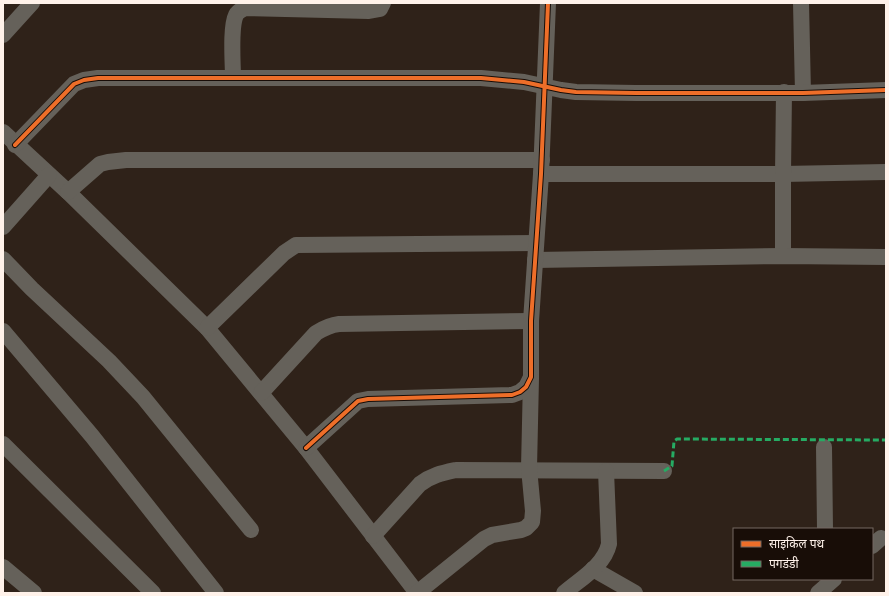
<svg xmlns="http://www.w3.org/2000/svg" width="889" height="596" viewBox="0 0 889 596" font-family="Montserrat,'Noto Sans Devanagari',sans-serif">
  <rect width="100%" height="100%" fill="#2f2219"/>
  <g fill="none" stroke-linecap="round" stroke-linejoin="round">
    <g stroke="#65615a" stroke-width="16">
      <polyline points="801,3 803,93"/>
      <polyline points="3,35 32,3"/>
      <path d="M233,78C233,64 230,27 236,15C238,11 241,10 245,8L369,11L380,9L383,3"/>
      <polyline points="3,132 68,192 207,328 306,448 417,593"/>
      <polyline points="15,145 74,84 84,80 98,78 481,78 524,82 561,90 576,92 636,93 803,93 886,90"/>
      <polyline points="541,174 783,174 886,172"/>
      <polyline points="68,192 100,164 108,162 126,160 542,160"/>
      <polyline points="3,227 49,175"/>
      <polyline points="783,256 783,174 784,92"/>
      <polyline points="3,259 32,289 109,361 143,397 251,530"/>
      <polyline points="535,260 783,256 886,257"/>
      <polyline points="207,328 284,253 296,245 536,243"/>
      <polyline points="3,331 92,436 216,593"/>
      <path d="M261,393L316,333C324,328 330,325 339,324L531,321"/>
      <polyline points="3,444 153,593"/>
      <polyline points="824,447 825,529"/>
      <polyline points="306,448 358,401 368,399 512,395 520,392 526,387 531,377 531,321 541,174 548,3"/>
      <path d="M373,536L420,484C432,475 442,473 456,470L664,471"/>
      <polyline points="872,546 881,538"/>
      <polyline points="3,567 34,593"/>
      <polyline points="593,569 635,593"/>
      <polyline points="417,593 484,539 492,535 521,530 526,528 532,522 533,511 529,468 531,378"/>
      <path d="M564,593C580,579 604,566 609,544L606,471"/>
      <polyline points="818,593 834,579"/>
    </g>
    <polyline stroke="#26ab63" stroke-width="3" stroke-dasharray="6 3" stroke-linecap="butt" points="664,471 672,466 674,441 677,439 886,440"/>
    <g stroke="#180d07" stroke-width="6">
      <g id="cycleway">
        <polyline points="15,145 74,84 84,80 98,78 481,78 524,82 561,90 576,92 636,93 803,93 886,90"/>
        <polyline points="306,448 358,401 368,399 512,395 520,392 526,387 531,377 531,321 541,174 548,3"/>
      </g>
    </g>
    <use href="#cycleway" stroke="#ee6e29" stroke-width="4"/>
  </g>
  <rect width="889" height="596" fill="none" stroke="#fff2ea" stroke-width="8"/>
  <rect x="733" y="528" width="140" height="52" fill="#180d07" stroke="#746962"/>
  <rect x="741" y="541" width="20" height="6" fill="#ee6e29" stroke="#746962"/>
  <text x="769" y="548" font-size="12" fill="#fff2ea">साइकिल पथ</text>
  <rect x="741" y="561" width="20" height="6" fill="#26ab63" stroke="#746962"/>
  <text x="769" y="568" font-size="12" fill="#fff2ea">पगडंडी</text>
</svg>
